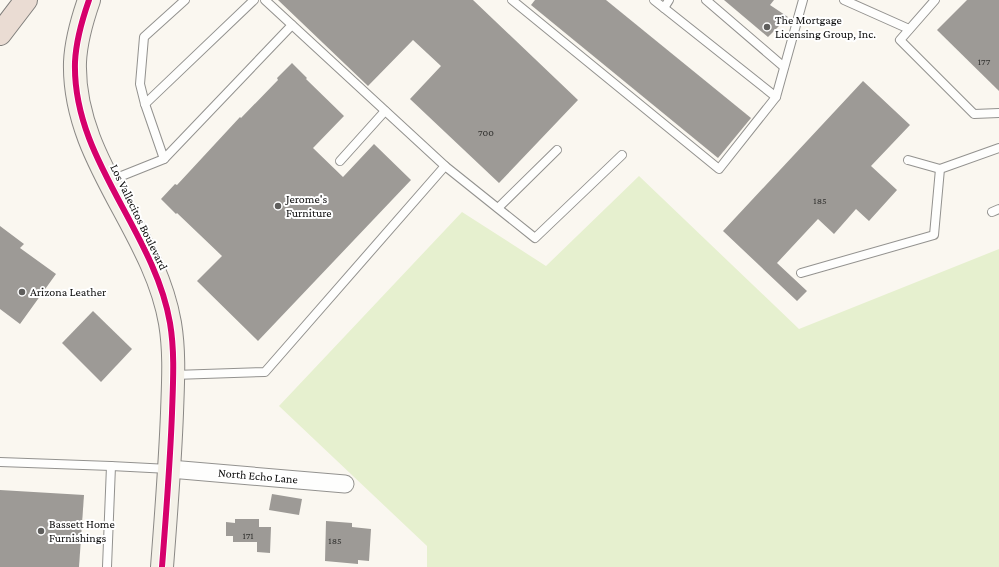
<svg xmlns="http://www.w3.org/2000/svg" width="999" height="567" viewBox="0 0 999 567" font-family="'Crimson Pro',serif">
  <rect width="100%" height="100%" fill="#faf7f0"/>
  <polygon fill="#e6f0cf" points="639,176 799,329 999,249 999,567 427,567 427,546 279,406 462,212 546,266"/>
  <g fill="#9d9a96">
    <polygon points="278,0 473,0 578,100 499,183 410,99 441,66 413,40 368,86"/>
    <polygon points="535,0 606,0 751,118 718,158 531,5"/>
    <polygon points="724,0 774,0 770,5 788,17 768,37"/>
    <polygon points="967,0 999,0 999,91 937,30"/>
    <polygon points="292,63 307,78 306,79 344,116 313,148 343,177 374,144 411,180 258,341 197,281 222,256 177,213 176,214 161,199 175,184 177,185 240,117 241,118 278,80 277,78"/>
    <polygon points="863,81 910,125 871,166 897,190 869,221 856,209 834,234 818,219 777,263 807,291 797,301 723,231"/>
    <polygon points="0,226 24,244 20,248 56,274 20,324 0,309"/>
    <polygon points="93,311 132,349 101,382 62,343"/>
    <polygon points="0,490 84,495 79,567 0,567"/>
    <polygon points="272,494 302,499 299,515 269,510"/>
    <polygon points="235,519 259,519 259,527 271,527 270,553 257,552 257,542 233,542 233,536 226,536 226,522 235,523"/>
    <polygon points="326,521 352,523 352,527 371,529 369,561 358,560 358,564 325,561"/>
  </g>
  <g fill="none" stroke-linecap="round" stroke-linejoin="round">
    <g stroke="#93928f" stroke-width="10">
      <g id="lane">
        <polyline points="185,0 144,37 140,84 145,104 164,159 292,25"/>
        <polyline points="265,0 445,166"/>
        <polyline points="512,0 719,169 776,97 803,0"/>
        <polyline points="654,0 776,97"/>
        <polyline points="706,0 784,67"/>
        <polyline points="844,0 909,29"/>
        <polyline points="935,0 900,40 974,114 999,113"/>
        <polyline points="664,8 669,0"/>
        <polyline points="145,104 254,0"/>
        <polyline points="908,160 940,169"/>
        <polyline points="340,161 385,111"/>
        <polyline points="109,181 164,159"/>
        <polyline points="498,208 557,150"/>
        <polyline points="992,212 999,209"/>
        <polyline points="801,273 934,235 940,169 999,148"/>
        <polyline points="174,375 265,372 445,166 535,238 622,155"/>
        <polyline points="0,462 111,466 169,469"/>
        <polyline points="107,567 111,466"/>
      </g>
    </g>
    <g stroke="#93928f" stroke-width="19">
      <polyline id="street" points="170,469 345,484"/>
    </g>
    <g stroke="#8a8885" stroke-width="24">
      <path id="secondary" d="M89,0C82,20 76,40 75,62C72,159 154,230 170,323C175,353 173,383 172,413C170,465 166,516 162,567"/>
    </g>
    <g stroke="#807f7c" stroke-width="24">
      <polyline id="highway" points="0,34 26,0"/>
    </g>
    <use href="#lane" stroke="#fefefd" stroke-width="8"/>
    <use href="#street" stroke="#fefefd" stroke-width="17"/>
    <use href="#secondary" stroke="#f4f1e8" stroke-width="22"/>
    <use href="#highway" stroke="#eadcd3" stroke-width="22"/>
    <g stroke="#fff" stroke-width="8">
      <path id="cycleway" d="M89,0C82,20 76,40 75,62C72,159 154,230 170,323C175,353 173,383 172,413C170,465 166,516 162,567"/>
    </g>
    <use href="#cycleway" stroke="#d6006c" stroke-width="6"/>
  </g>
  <g fill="#5f5e5c" stroke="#fff" stroke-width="1.5">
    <circle cx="767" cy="27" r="4"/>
    <circle cx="278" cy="206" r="4"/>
    <circle cx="22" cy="292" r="4"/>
    <circle cx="41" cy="531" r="4"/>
  </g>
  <g text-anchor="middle" stroke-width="4" stroke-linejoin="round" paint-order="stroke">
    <g font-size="10" fill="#30302e">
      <text x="984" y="65">177</text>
      <text x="486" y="136">700</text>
      <text x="820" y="204">185</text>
      <text x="248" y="539">171</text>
      <text x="335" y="544">185</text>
    </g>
    <g font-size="12" fill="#0c0c0c" stroke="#fff" text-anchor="start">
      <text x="775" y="24">The Mortgage<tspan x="775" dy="14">Licensing Group, Inc.</tspan></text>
      <text x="286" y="203">Jerome's<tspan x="286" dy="14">Furniture</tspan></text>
      <text x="30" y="296">Arizona Leather</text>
      <text x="49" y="528">Bassett Home<tspan x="49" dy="14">Furnishings</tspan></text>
    </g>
    <g font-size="12" fill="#0c0c0c" stroke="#fff">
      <text transform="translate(139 217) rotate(64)" y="4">Los Vallecitos Boulevard</text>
      <text transform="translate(258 476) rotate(5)" y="4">North Echo Lane</text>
    </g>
  </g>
</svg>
